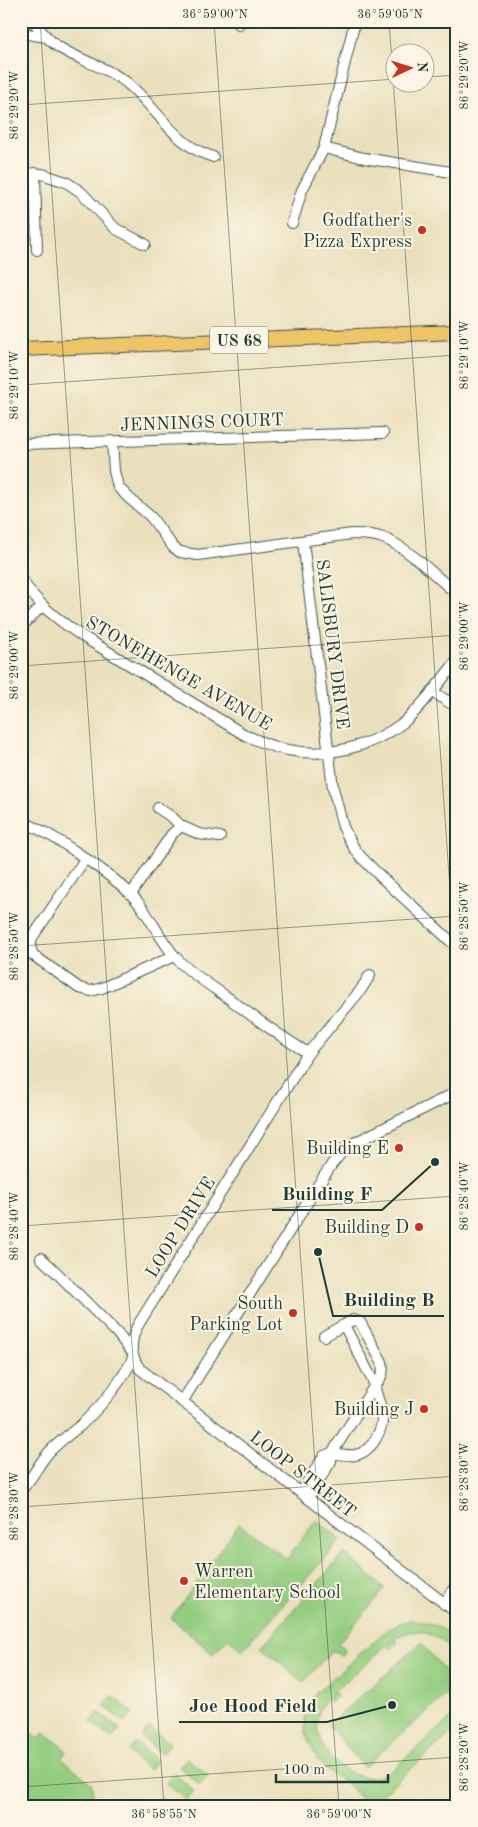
<svg xmlns="http://www.w3.org/2000/svg" width="478" height="1827" viewBox="0 0 478 1827" font-family="'Old Standard TT',serif">
  <rect width="100%" height="100%" fill="#fcf5e5"/>
  <filter id="ink" filterUnits="userSpaceOnUse"><feTurbulence type="fractalNoise" baseFrequency=".02" numOctaves="2"/><feDisplacementMap in="SourceGraphic" scale="10" xChannelSelector="R" yChannelSelector="G"/><feConvolveMatrix kernelMatrix="1 2 1 2 8 2 1 2 1" color-interpolation-filters="sRGB"/></filter>
  <filter id="wash" filterUnits="userSpaceOnUse"><feTurbulence type="fractalNoise" baseFrequency=".0096" numOctaves="4" result="noise"/><feDisplacementMap in="SourceGraphic" scale="20" xChannelSelector="R" yChannelSelector="G"/><feGaussianBlur stdDeviation="1.12" result="paint"/><feColorMatrix in="noise" values="0 0 0 0 0 0 0 0 0 0 0 0 0 0 0 0 0 1.4 0 .05"/><feComposite in="paint" operator="in"/></filter>
  <g filter="url(#wash)">
    <rect width="100%" height="100%" fill="#ebe0bd"/>
    <g fill="#94cd80" stroke="#5a855a">
      <polygon points="316,1520 341,1540 242,1651 228,1638 213,1654 171,1618 239,1524 287,1559"/>
      <polygon points="344,1553 385,1589 338,1643 343,1647 344,1652 341,1655 332,1650 303,1683 262,1646"/>
      <path d="M410,1620C426,1620 444,1628 457,1640V1656C438,1633 412,1621 389,1644L395,1639L398,1643L391,1649L387,1645L328,1697L335,1693L338,1696L330,1702L327,1698C294,1735 351,1799 392,1770L457,1713V1728L369,1806H367L349,1785L329,1772L317,1759L308,1740L305,1730V1718L307,1708L316,1693L388,1629L400,1623Z"/>
      <polygon points="421,1643 457,1685 364,1767 328,1725"/>
      <polygon points="112,1696 133,1713 125,1723 104,1706"/>
      <polygon points="99,1712 120,1729 112,1739 91,1722"/>
      <polygon points="21,1724 38,1739 45,1732 67,1751 61,1758 91,1783 93,1794 83,1806 21,1806"/>
      <polygon points="150,1727 170,1744 162,1754 141,1736"/>
      <polygon points="136,1743 157,1760 149,1770 128,1752"/>
      <polygon points="187,1758 208,1775 200,1785 179,1767"/>
      <polygon points="174,1773 194,1791 186,1800 166,1783"/>
    </g>
  </g>
  <g filter="url(#ink)">
    <g fill="none" stroke-linecap="round" stroke-linejoin="round">
      <g stroke="#3e5549" stroke-width="12">
        <g id="minor">
          <path d="M33,21C40,30 47,39 57,46C79,61 106,66 127,83C158,108 173,145 213,157"/>
          <polyline points="237,21 239,24"/>
          <polyline points="21,26 26,21"/>
          <polyline points="21,33 47,37"/>
          <polyline points="324,148 364,158 457,173"/>
          <polyline points="21,173 42,174 66,182 81,192 116,229 145,244"/>
          <polyline points="35,173 37,250"/>
          <polyline points="292,223 302,190 324,148 355,21"/>
          <path d="M112,442L114,471L118,487L130,499L151,517L173,547L180,552L198,555L352,534C362,534 373,534 383,538C409,548 435,576 457,594"/>
          <polyline points="21,444 383,433"/>
          <polyline points="303,541 333,788 343,827 354,848 361,857 380,876 457,947"/>
          <path d="M21,579C37,604 58,620 82,636L245,735C259,741 273,748 288,750C328,758 372,747 404,722C424,705 440,681 457,661"/>
          <polyline points="21,627 42,606"/>
          <polyline points="432,691 450,703 457,694"/>
          <polyline points="158,808 173,818 181,826"/>
          <path d="M21,822C46,828 121,881 137,901C153,920 162,945 181,963C195,976 211,986 227,997C253,1017 280,1036 308,1053"/>
          <polyline points="85,859 32,938 30,947 33,955 79,988 91,991 102,988 174,956"/>
          <polyline points="131,894 172,834 181,826 199,834 220,837"/>
          <path d="M370,975L360,991L308,1053L138,1325C130,1340 129,1354 140,1369L457,1613"/>
          <polyline points="41,1258 57,1273 117,1333 131,1351"/>
          <path d="M324,1336L344,1325L375,1385L332,1453C339,1454 348,1456 355,1455C372,1452 385,1428 382,1411C380,1402 375,1395 375,1385C382,1378 384,1372 382,1362L360,1322L353,1320L344,1325"/>
          <polyline points="182,1402 317,1187 332,1164 346,1147 457,1092"/>
          <path d="M21,1490C34,1477 39,1462 51,1450C60,1441 71,1433 81,1425C101,1406 121,1383 133,1358"/>
          <polyline points="301,1492 324,1456 332,1453 331,1461 308,1498"/>
          <polyline points="444,1604 457,1584"/>
        </g>
      </g>
      <g stroke="#3e5549" stroke-width="16">
        <polyline id="major" points="21,349 457,332"/>
      </g>
      <use href="#minor" stroke="#fff" stroke-width="10"/>
      <use href="#major" stroke="#f0c469" stroke-width="14"/>
    </g>
  </g>
  <path fill="none" stroke="#1f3d34" stroke-width="1" stroke-opacity="0.45" d="M40,21L164,1806M214,21L339,1806M389,21L457,989M426,77L457,75M21,105L396,79M21,385L457,355M21,666L457,635M21,946L457,916M21,1226L457,1196M21,1507L457,1476M21,1787L457,1757"/>
  <g fill="#c8321e" stroke="#fcf5e5" stroke-width="2">
    <circle cx="422" cy="230" r="5"/>
    <circle cx="399" cy="1148" r="5"/>
    <circle cx="419" cy="1227" r="5"/>
    <circle cx="293" cy="1313" r="5"/>
    <circle cx="424" cy="1409" r="5"/>
    <circle cx="184" cy="1581" r="5"/>
  </g>
  <g text-anchor="middle" stroke-width="4" stroke-linejoin="round" paint-order="stroke">
    <rect fill="#fcf5e5" stroke="#617469" stroke-width="1" x="210" y="326.5" width="58" height="27" rx="4"/>
    <g font-size="16" font-weight="bold" fill="#1f3d34">
      <text x="239" y="346">US 68</text>
    </g>
    <g font-size="18" fill="#1f3d34" stroke="#fcf5e5" text-anchor="end">
      <text x="412" y="226">Godfather's<tspan x="412" dy="21">Pizza Express</tspan></text>
      <text x="389" y="1154">Building E</text>
      <text x="409" y="1233">Building D</text>
      <text x="283" y="1309">South<tspan x="283" dy="21">Parking Lot</tspan></text>
      <text x="414" y="1415">Building J</text>
      <text x="194" y="1577" text-anchor="start">Warren<tspan x="194" dy="21">Elementary School</tspan></text>
    </g>
    <g font-size="18" fill="#1f3d34" stroke="#fcf5e5">
      <text transform="translate(202 422) rotate(-2)" y="6">JENNINGS COURT</text>
      <text transform="translate(333 644) rotate(83)" y="6">SALISBURY DRIVE</text>
      <text transform="translate(179 673) rotate(30)" y="6">STONEHENGE AVENUE</text>
      <text transform="translate(180 1227) rotate(-58)" y="6">LOOP DRIVE</text>
      <text transform="translate(303 1474) rotate(38)" y="6">LOOP STREET</text>
    </g>
  </g>
  <path fill="none" stroke="#1f3d34" stroke-width="2" d="M435 1162L382 1210H272M318 1252L333 1316H444M392 1705L327 1722H179"/>
  <g fill="#1f3d34" stroke="#fcf5e5" stroke-width="2">
    <circle cx="435" cy="1162" r="5"/>
    <circle cx="318" cy="1252" r="5"/>
    <circle cx="392" cy="1705" r="5"/>
  </g>
  <g font-size="19" text-anchor="middle" font-weight="bold" fill="#1f3d34" stroke="#fcf5e5" stroke-width="4" stroke-linejoin="round" paint-order="stroke">
    <text x="327" y="1200">Building F</text>
    <text x="389" y="1306">Building B</text>
    <text x="253" y="1712">Joe Hood Field</text>
  </g>
  <rect width="478" height="1827" fill="none" stroke="#fcf5e5" stroke-width="55"/>
  <g transform="translate(410 68) rotate(86)"><circle r="24" fill="#fcf5e5" stroke="#a4ab9e"/>
  <path d="M0-4L9 19L0 12L-9 19Z" fill="#c8321e"/>
  <text y="-8" font-size="14" font-weight="bold" text-anchor="middle" fill="#1f3d34">N</text>
  </g>
  <path d="M276 1774v8h112v-8" fill="none" stroke="#1f3d34" stroke-width="2.5"/>
  <text x="283" y="1774" font-size="15" fill="#1f3d34" stroke="#fcf5e5" stroke-width="4" paint-order="stroke">100 m</text>
  <rect x="28" y="28" width="422" height="1772" fill="none" stroke="#1f3d34" stroke-width="2"/>
  <g font-size="12" text-anchor="middle" fill="#1f3d34">
    <text x="215" y="18">36°59'00"N</text>
    <text x="390" y="18">36°59'05"N</text>
    <text transform="translate(464 75) rotate(-90)" y="4">86°29'20"W</text>
    <text transform="translate(14 105) rotate(-90)" y="4">86°29'20"W</text>
    <text transform="translate(464 355) rotate(-90)" y="4">86°29'10"W</text>
    <text transform="translate(14 385) rotate(-90)" y="4">86°29'10"W</text>
    <text transform="translate(464 636) rotate(-90)" y="4">86°29'00"W</text>
    <text transform="translate(14 665) rotate(-90)" y="4">86°29'00"W</text>
    <text transform="translate(464 916) rotate(-90)" y="4">86°28'50"W</text>
    <text transform="translate(14 946) rotate(-90)" y="4">86°28'50"W</text>
    <text transform="translate(464 1196) rotate(-90)" y="4">86°28'40"W</text>
    <text transform="translate(14 1226) rotate(-90)" y="4">86°28'40"W</text>
    <text transform="translate(464 1477) rotate(-90)" y="4">86°28'30"W</text>
    <text transform="translate(14 1506) rotate(-90)" y="4">86°28'30"W</text>
    <text transform="translate(464 1757) rotate(-90)" y="4">86°28'20"W</text>
    <text x="164" y="1818">36°58'55"N</text>
    <text x="339" y="1818">36°59'00"N</text>
  </g>
</svg>
